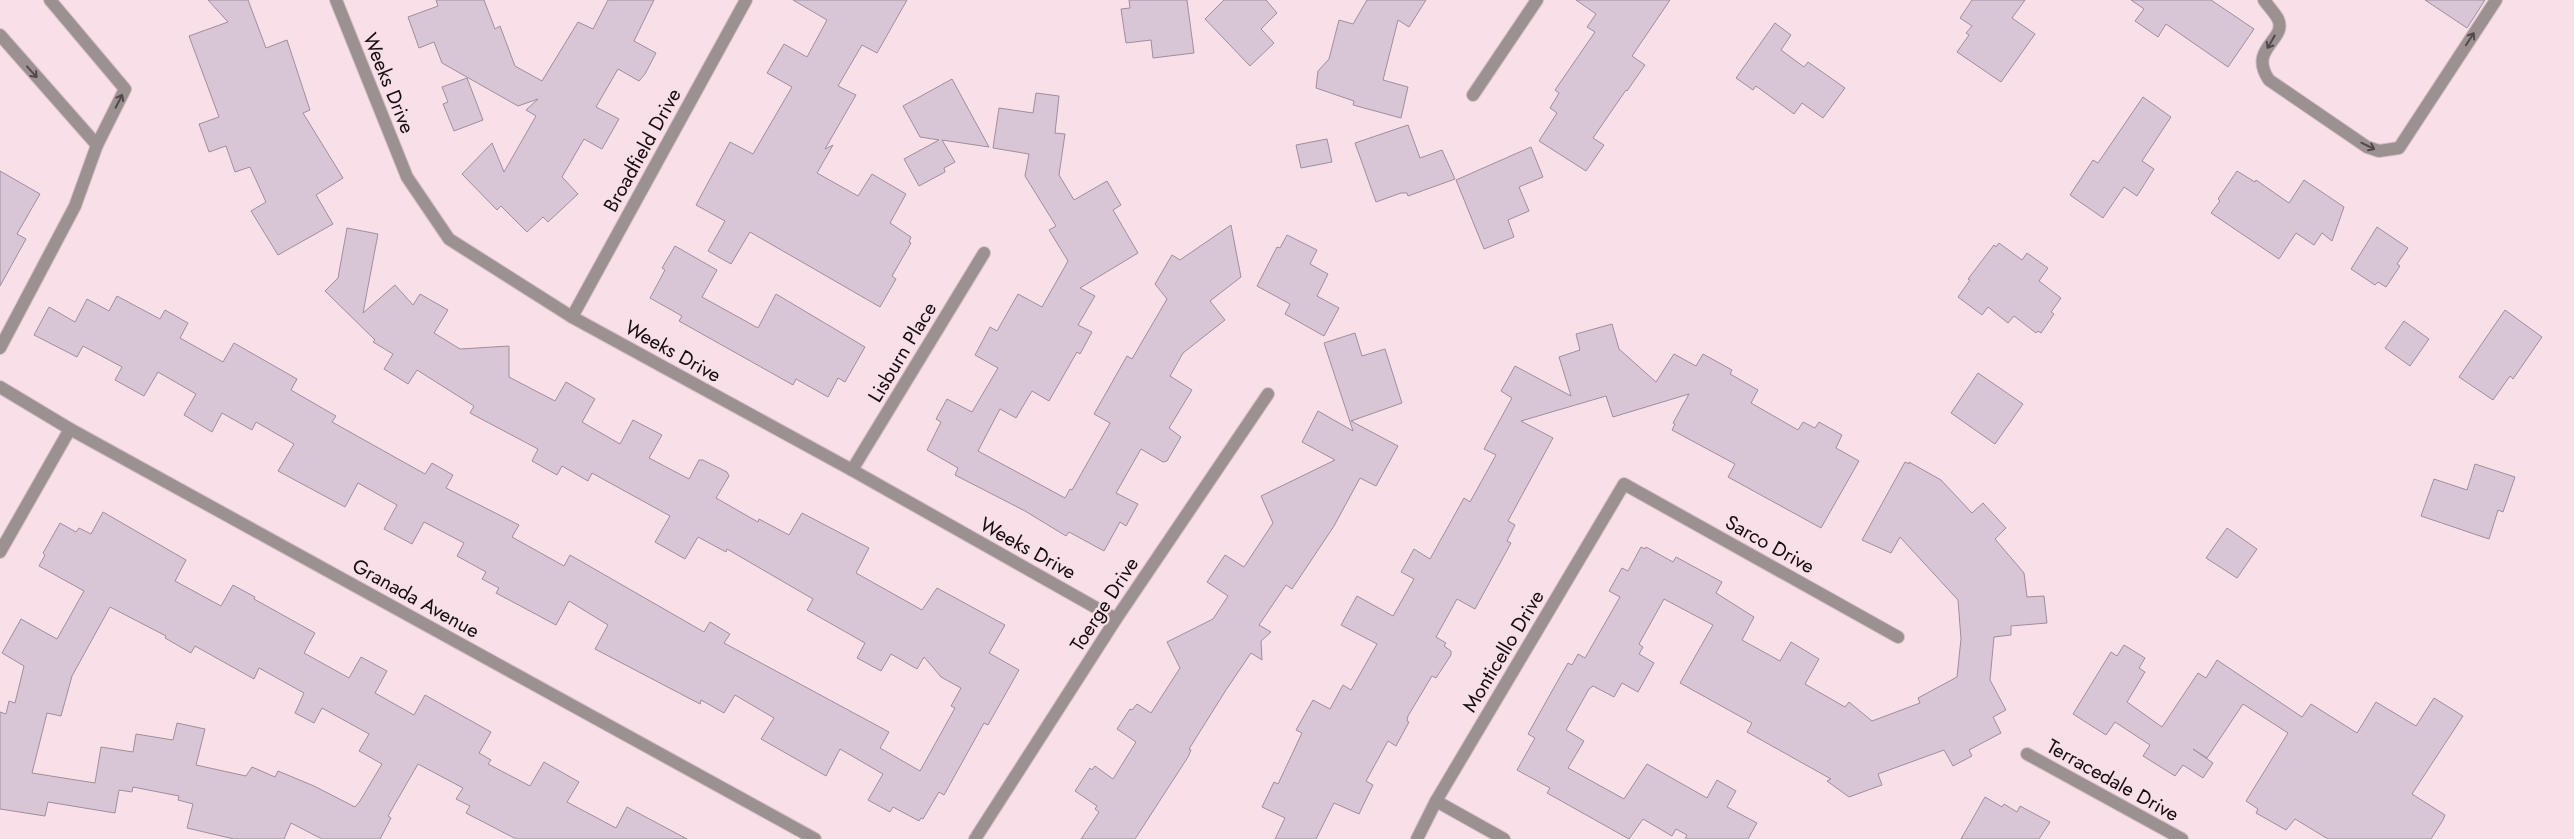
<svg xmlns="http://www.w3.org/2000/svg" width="2574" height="839" viewBox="0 0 2574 839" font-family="Jost,sans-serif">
  <rect width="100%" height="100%" fill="#f9e0e8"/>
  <g fill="#d8c5d5" stroke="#a08e9d" fill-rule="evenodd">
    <polygon points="208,0 248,0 266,48 287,40 310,110 303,113 343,178 316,195 333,224 278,255 251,211 266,202 250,167 235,172 226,146 209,152 199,124 219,117 189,36 228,22"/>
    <polygon points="436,0 484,0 495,29 500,26 515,66 542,81 578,22 593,29 608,0 654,0 634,41 656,53 645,74 639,81 618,69 596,107 619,119 602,149 584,139 562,177 578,194 548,222 543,217 527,232 501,206 497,210 462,174 492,143 504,172 536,116 526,110 538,99 518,106 442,63 434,42 419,48 408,17 438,6"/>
    <polygon points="793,0 907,0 877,53 862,45 838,86 856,95 825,149 833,145 817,173 858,196 872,174 906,194 890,223 911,237 909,242 911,243 892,276 896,279 880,307 750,232 731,264 708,251 725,221 696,205 730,142 753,154 792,87 767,73 784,44 807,57 827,20"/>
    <polygon points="1129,0 1187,0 1194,53 1153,58 1151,40 1126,43 1121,9 1130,8"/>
    <polygon points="1224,0 1266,0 1277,13 1261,29 1274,43 1250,66 1205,19"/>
    <polygon points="1367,0 1426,0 1409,27 1398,20 1383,80 1408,87 1401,118 1353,105 1354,101 1316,88 1318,71 1329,59 1339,20 1353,24"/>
    <polygon points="1576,0 1670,0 1632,56 1645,65 1627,91 1626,90 1593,138 1604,145 1586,171 1539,141 1557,113 1550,108 1559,93 1555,90 1595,32 1587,27 1596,14"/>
    <polygon points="1972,0 2025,0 2012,18 2035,34 2001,82 1957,52 1969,35 1966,33 1972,26 1960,18"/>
    <polygon points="2131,0 2211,0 2254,29 2228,67 2166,24 2158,37 2135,21 2144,9"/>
    <polygon points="2425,0 2485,0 2467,28"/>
    <polygon points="1775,23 1791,35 1781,50 1804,67 1808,62 1845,88 1823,118 1802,103 1794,114 1756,86 1753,90 1736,78"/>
    <polygon points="467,78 483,120 454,131 443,104 448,102 442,87"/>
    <polygon points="952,79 989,147 942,140 955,162 944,168 945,172 919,186 904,159 939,140 920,137 903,106"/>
    <polygon points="1036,93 1059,96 1055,133 1065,134 1059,175 1074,200 1107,181 1121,205 1113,210 1138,253 1080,288 1095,296 1078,325 1092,332 1080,354 1077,352 1049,401 1032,391 1016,418 1000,409 978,451 1065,498 1070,489 1072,490 1110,423 1094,414 1127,356 1132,359 1167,299 1155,284 1172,255 1180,260 1231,225 1241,277 1210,301 1225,320 1183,353 1170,376 1192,390 1169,428 1181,437 1167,461 1163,462 1141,449 1116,493 1138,504 1126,526 1120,522 1104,551 1069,532 1066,536 1025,511 955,475 958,468 927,450 941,422 936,419 947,399 972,412 998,368 975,355 990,327 997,331 1018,294 1042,307 1068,261 1049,230 1056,226 1025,176 1029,154 993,148 999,108 1033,113"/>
    <polygon points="2143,97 2171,117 2142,161 2154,169 2137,196 2124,187 2103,218 2070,195 2093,160 2098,163"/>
    <polygon points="1408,125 1420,158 1442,150 1455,179 1408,196 1407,193 1401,193 1376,202 1355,143"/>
    <polygon points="1327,139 1332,162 1301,168 1296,145"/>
    <polygon points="1531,147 1543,177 1519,187 1529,211 1508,220 1514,237 1484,249 1456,180"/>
    <polygon points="0,171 40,194 17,234 26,239 0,286"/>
    <polygon points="2237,171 2255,182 2256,180 2289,203 2304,180 2344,207 2332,241 2322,233 2314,245 2296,233 2279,259 2211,213 2220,201 2218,199"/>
    <polygon points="2377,227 2408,248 2397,264 2400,266 2386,287 2378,282 2375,285 2351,269"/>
    <polygon points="347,228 378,234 363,313 395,285 413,305 420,294 448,310 434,333 460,349 509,346 509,377 555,401 566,382 595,399 582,422 620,444 633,420 662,435 649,458 689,479 699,460 703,460 727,472 729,476 716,498 758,522 759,519 789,535 802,513 869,548 856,573 922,610 937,588 1005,625 989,653 1019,670 988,725 984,723 944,795 939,792 923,819 921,818 919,821 893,807 890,812 868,800 883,774 840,749 826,776 761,739 774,718 735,695 724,713 701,700 700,704 595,649 608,625 569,601 556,625 496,593 499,588 482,579 486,572 457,556 464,543 424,522 412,544 384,529 397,505 358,483 345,507 278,471 294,444 256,422 252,430 222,413 212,432 184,415 196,394 158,372 144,396 115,380 122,367 83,346 77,357 34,335 49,307 75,322 87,299 109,311 117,296 160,319 165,310 188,323 180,338 223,362 234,343 297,379 291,390 336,416 332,422 425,474 432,463 453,475 446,488 519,525 512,537 564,566 570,555 704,632 710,622 730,634 724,643 889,732 880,748 920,771 955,708 951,706 961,688 941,677 924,657 917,669 891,654 881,671 857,658 865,643 807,610 813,599 727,549 726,552 698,537 685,559 655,542 670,516 592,473 588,481 562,466 557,475 532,461 538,449 470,413 474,406 417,370 408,384 384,369 393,354 373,342 375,340 325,291 338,278"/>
    <polygon points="1287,235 1317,250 1310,264 1328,274 1317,296 1339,308 1324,336 1285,314 1290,304 1257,286 1277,247 1280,248"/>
    <polygon points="1999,243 2022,260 2027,253 2048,268 2039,281 2061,298 2051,312 2054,314 2041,333 2038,331 2036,333 2014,316 2008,323 1988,307 1982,315 1958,297 1970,280 1968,279 1994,245 1996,247"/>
    <polygon points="675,246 717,270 702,297 758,328 776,294 865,347 845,382 838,378 828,397 796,379 793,385 679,321 682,316 650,298 665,270 662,268"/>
    <polygon points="2505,310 2542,337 2513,379 2510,376 2493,400 2459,377"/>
    <polygon points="2404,321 2429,339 2410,366 2385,348"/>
    <polygon points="1612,324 1619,349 1656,382 1674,354 1696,366 1703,354 1732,370 1730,374 1758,390 1751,403 1798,430 1803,422 1815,428 1819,422 1842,435 1836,448 1859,461 1821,528 1728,477 1735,464 1672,430 1675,424 1673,423 1689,394 1613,417 1606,396 1521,421 1553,438 1508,521 1515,525 1507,541 1511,543 1475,609 1457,599 1436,637 1446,643 1444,646 1451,651 1451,655 1436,678 1432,676 1408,716 1407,721 1409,722 1396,746 1388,741 1366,781 1373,785 1359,814 1334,803 1316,839 1275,839 1285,818 1262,807 1274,782 1278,784 1302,733 1296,730 1313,700 1330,709 1343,685 1351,690 1377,644 1341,625 1357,596 1393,616 1414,579 1401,572 1414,549 1430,559 1464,498 1470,502 1496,455 1484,449 1512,398 1501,391 1515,366 1571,396 1559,357 1580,350 1576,334"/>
    <polygon points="1355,333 1362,356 1385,349 1402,403 1351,421 1398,446 1376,486 1360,478 1334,526 1292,589 1286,585 1259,625 1271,632 1261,641 1262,660 1251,653 1226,690 1189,749 1191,750 1188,757 1135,839 1081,839 1099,812 1095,809 1097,806 1075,791 1090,768 1092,770 1095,766 1113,779 1136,742 1117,729 1130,709 1132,710 1137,704 1151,713 1180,668 1167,642 1213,619 1228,596 1207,582 1225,555 1244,567 1273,523 1261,496 1335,460 1302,442 1318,411 1353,431 1324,343"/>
    <polygon points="1978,373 2023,404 1995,444 1951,413"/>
    <polygon points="1905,462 1909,464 1909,462 1941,480 1972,513 1983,503 2006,528 1995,539 2024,573 2027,597 2044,596 2047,623 2011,626 2011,635 1994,637 1990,680 2006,710 1993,717 2001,733 1969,750 1972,756 1953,766 1944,750 1878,774 1882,785 1849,797 1827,781 1831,779 1747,732 1752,723 1680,683 1713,625 1664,599 1639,644 1643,647 1639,654 1654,663 1638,692 1622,683 1614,697 1593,686 1589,689 1566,730 1584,741 1568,768 1624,799 1647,764 1707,798 1717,780 1736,791 1727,807 1757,823 1748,839 1685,839 1687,835 1676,829 1672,836 1643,819 1629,839 1547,793 1550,788 1517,770 1535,738 1528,734 1552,691 1568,663 1572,665 1578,654 1585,658 1620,597 1609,591 1622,568 1628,571 1641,547 1645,549 1646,547 1673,562 1676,557 1722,582 1716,593 1754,617 1742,640 1780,661 1791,642 1819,659 1805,684 1845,707 1849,702 1872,721 1920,703 1918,698 1957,677 1961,639 1958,600 1900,537 1891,553 1862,540"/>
    <polygon points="2475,464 2515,477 2503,512 2498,510 2489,539 2421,516 2434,479 2467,490"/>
    <path d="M103,512L186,560L175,581L221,606L233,585L255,597L254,599L315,633L304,653L349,678L361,657L387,671L375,693L414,715L425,695L491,732L479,753L491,760L488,764L530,786L544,762L579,782L567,802L616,828L627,807L687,839H516L466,813L470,806L456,799L463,788L418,764L388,816L391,818L380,839H322L291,823L284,839H234L187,828L193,804L178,800L179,796L133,787L132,792L119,790L115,813L48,802L45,816L0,809V712L6,714L9,701L15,703L24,666L2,653L21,619L57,639L84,591L39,566L45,555L43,553L60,523L76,532L79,528L91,534ZM110,607L166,636L165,638L191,653L195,646L254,679L259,668L304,693L295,713L314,723L322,708L369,734L359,751L382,764L360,801L355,807L314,786L278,771L275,777L252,767L246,776L196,765L205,729L177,723L173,740L136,734L133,752L101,747L95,783L32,773L47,713L61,716L72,676Z"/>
    <polygon points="2227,528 2257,549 2237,578 2206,558"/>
    <polygon points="2124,645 2145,658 2139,668 2145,672 2127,702 2162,727 2198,673 2206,678 2217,660 2302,717 2311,704 2357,733 2376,702 2416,726 2434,698 2463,716 2412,794 2445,815 2443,820 2431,839 2328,839 2295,819 2286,830 2256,813 2258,809 2246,801 2288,733 2243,704 2207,758 2193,749 2213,763 2203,778 2183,765 2175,776 2143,756 2150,745 2115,722 2106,735 2073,714 2111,652 2117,656"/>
    <polygon points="1985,797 2002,807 2004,804 2017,812 2020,806 2050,822 2039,839 1961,839"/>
  </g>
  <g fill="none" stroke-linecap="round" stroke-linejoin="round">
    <g stroke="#d5bec5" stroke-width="14">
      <g id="service">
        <path d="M2264,0C2268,6 2275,13 2278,19C2288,40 2247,48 2269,80L2367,147L2379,151L2399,148L2496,0"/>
        <polyline points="0,35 97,145"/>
        <polyline points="0,348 75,206 97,145 125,89 50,0"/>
      </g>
    </g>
    <g stroke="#d5bec5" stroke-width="14">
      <g id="minor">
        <polyline points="336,0 407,177 449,239 572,317 852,470 1116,619"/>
        <polyline points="1473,95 1537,0"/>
        <polyline points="572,317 746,0"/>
        <polyline points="0,387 70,429 815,839"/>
        <polyline points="852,470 984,253"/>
        <polyline points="0,552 70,429"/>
        <polyline points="2027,754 2182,839"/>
        <polyline points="1436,801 1504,839"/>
        <polyline points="975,839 1116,619 1268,394"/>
        <polyline points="1417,839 1436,801 1624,484 1898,637"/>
      </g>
    </g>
    <use href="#service" stroke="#9c9191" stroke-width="12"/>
    <use href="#minor" stroke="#9c9191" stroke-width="12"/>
  </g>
  <defs><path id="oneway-shaft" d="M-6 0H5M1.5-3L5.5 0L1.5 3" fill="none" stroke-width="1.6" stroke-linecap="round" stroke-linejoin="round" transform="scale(1.25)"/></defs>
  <g stroke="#52484a">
    <use href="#oneway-shaft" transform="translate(2470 39) rotate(-57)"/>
    <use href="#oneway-shaft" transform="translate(2271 42) rotate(120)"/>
    <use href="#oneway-shaft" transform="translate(32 72) rotate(48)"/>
    <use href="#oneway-shaft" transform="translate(119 101) rotate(-63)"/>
    <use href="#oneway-shaft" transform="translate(2368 146) rotate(26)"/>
  </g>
  <g text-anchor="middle" stroke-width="4.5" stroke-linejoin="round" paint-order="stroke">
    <g font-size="20" fill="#150d10" stroke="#f9e0e8">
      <text transform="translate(389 83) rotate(68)" y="7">Weeks Drive</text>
      <text transform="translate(642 150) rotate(-61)" y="7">Broadfield Drive</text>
      <text transform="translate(673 351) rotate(29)" y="7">Weeks Drive</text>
      <text transform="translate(902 352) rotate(-59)" y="7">Lisburn Place</text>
      <text transform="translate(1770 544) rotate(29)" y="7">Sarco Drive</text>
      <text transform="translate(1028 548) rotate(29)" y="7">Weeks Drive</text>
      <text transform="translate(416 598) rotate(29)" y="7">Granada Avenue</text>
      <text transform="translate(1104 604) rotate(-57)" y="7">Toerge Drive</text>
      <text transform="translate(1503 651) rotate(-59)" y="7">Monticello Drive</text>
      <text transform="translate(2113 780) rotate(29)" y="7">Terracedale Drive</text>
    </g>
  </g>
</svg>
